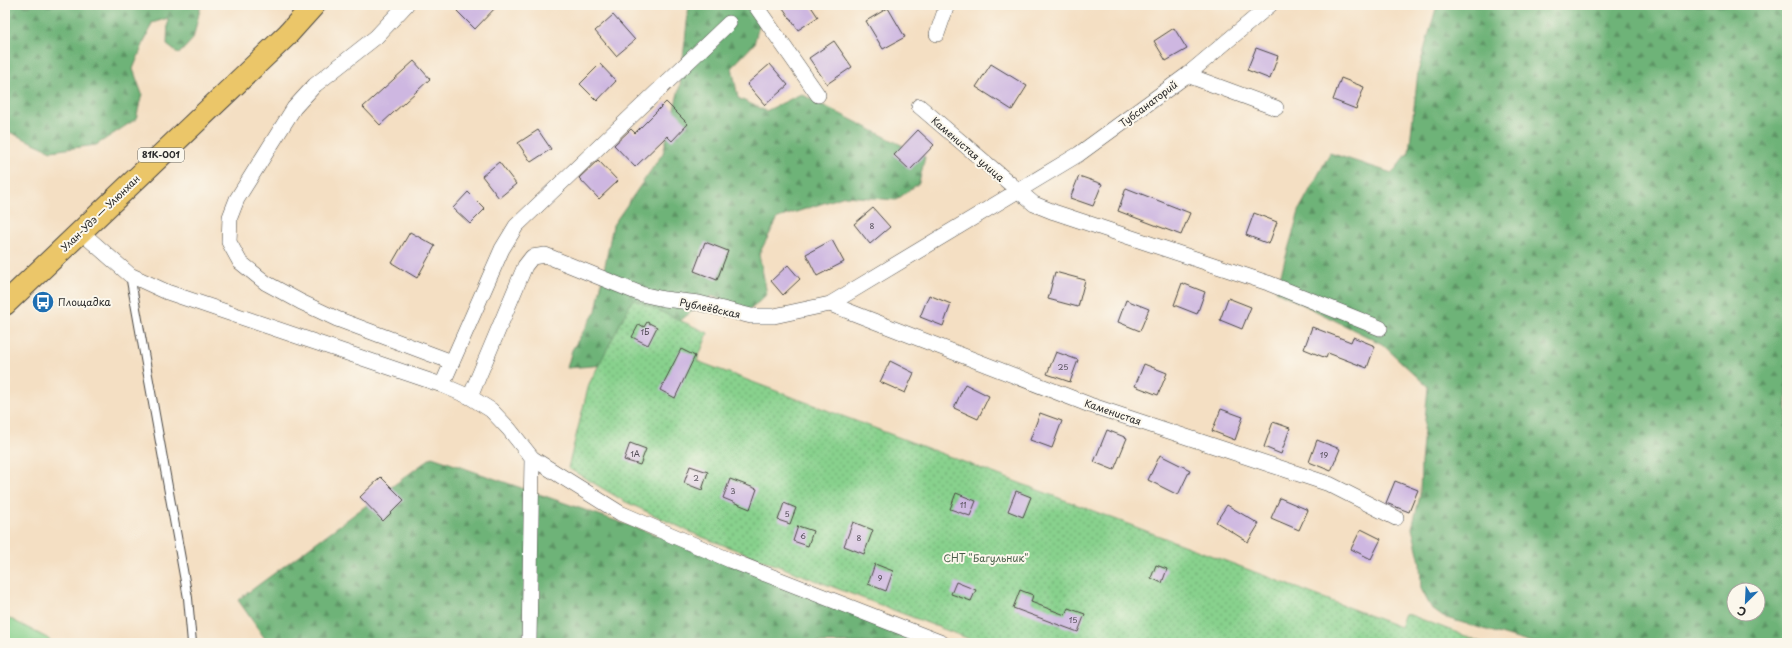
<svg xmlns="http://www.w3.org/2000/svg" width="1792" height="648" viewBox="0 0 1792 648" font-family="'Playpen Sans',sans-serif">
  <defs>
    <pattern id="forest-firs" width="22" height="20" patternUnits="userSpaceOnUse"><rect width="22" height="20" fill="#6eb378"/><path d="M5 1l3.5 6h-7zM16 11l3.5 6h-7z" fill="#5b9263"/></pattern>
    <pattern id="park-dots" width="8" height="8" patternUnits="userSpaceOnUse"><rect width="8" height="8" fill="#88d18d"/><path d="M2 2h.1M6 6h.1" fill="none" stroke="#6faa73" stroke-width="1.8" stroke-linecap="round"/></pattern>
  </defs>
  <rect width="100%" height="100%" fill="#fbf7ec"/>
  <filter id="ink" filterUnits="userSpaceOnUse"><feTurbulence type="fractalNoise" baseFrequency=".025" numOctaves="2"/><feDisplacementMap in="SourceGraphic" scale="8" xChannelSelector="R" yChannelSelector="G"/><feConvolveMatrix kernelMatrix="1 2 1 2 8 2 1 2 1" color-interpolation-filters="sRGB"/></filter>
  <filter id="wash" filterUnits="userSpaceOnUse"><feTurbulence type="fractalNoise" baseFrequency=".012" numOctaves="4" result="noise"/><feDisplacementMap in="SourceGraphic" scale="16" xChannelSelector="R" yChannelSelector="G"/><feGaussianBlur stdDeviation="0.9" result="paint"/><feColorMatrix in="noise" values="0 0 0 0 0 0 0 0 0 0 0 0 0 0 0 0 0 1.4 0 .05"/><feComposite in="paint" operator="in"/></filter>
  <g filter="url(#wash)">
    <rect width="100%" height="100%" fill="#f4dfc3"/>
    <polygon fill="#88d18d" stroke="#5a7e5c" points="5,616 47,638 53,643 5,643"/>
    <g fill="url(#forest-firs)" stroke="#4c6f52" fill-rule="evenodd">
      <polygon points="5,5 201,5 193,39 179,54 167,45 168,18 152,23 133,69 142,94 136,119 96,145 51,151 5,130"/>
      <polygon points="689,5 763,5 764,7 754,44 732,67 738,98 766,111 801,94 925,157 919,183 896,200 845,196 778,218 759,254 767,294 748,312 712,296 668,330 605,365 567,368 572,350 596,311 613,225 663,153 680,85"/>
      <path d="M1437,5H1787V643H1531L1443,617L1432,609L1421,589L1420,562L1412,528L1420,496L1421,463L1428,387L1382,344L1276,291L1300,208L1330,153L1392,173L1409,152L1418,72ZM1734,590H1758V614H1734Z"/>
      <polygon points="432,457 732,561 941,643 268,643 238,600"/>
    </g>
    <polygon fill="url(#park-dots)" stroke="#5a7e5c" points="633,299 708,333 697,361 1400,627 1405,613 1484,643 980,643 697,535 624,501 568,468 589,384"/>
    <g id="blocks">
      <g fill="#ceb7e1">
        <polygon points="462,5 498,5 475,29 457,11"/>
        <polygon points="781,5 810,5 818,17 798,30"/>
        <polygon points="888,8 905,37 883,49 866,21"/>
        <polygon points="613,15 635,40 616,56 595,31"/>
        <polygon points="1174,28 1187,49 1166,61 1154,41"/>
        <polygon points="834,41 852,67 827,84 809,58"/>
        <polygon points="1256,48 1278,56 1270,79 1247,70"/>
        <polygon points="414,61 430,79 380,125 363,107"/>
        <polygon points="600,64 616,81 597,101 580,84"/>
        <polygon points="770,64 788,85 765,105 747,84"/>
        <polygon points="991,64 1027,86 1012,110 976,87"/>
        <polygon points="1341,78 1364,87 1356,109 1333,100"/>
        <polygon points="666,102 688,124 672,141 667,136 635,167 614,145 631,129 635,133"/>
        <polygon points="538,130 551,149 531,162 518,143"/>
        <polygon points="918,130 934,145 910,170 894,155"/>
        <polygon points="598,160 618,181 599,199 579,178"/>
        <polygon points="499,162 516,184 499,198 482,176"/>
        <polygon points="1079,176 1102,184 1093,206 1070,198"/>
        <polygon points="1126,188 1190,213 1181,235 1118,211"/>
        <polygon points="468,192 485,209 470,224 453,208"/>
        <polygon points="873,208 890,227 870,244 854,224"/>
        <polygon points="1254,213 1277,222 1269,244 1246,235"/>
        <polygon points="410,232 435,246 417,278 392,263"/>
        <polygon points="832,240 844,262 817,276 806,254"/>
        <polygon points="705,242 728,251 717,280 694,271"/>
        <polygon points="788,265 800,279 783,295 771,281"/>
        <polygon points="1055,272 1085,280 1078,307 1048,299"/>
        <polygon points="1182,283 1205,292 1197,314 1174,305"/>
        <polygon points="929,295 951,304 943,326 920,317"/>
        <polygon points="1228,298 1251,307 1242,329 1220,320"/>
        <polygon points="1126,300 1149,309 1140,331 1118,322"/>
        <polygon points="647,322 657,327 648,345 632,337 639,324 644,327"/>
        <polygon points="1312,327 1351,342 1353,337 1375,346 1367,368 1328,353 1326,358 1304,349"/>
        <polygon points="681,349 695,356 675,398 660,390"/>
        <polygon points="1056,352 1078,360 1070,382 1047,374"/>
        <polygon points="890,361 914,373 905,393 880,382"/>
        <polygon points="1144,364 1167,373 1158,395 1135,386"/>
        <polygon points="965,384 989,396 978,419 954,408"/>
        <polygon points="1221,409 1243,417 1235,440 1212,431"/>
        <polygon points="1040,413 1062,421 1052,448 1030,440"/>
        <polygon points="1273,422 1290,428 1281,454 1264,447"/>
        <polygon points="1107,430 1127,438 1114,470 1094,462"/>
        <polygon points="1317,440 1340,449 1331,471 1309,462"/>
        <polygon points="630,443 646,449 640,465 624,460"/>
        <polygon points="1160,455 1190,470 1178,495 1148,480"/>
        <polygon points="690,466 708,472 702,490 684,483"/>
        <polygon points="381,477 404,500 383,521 360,497"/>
        <polygon points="730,479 757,489 750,509 723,498"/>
        <polygon points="1395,481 1418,490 1409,512 1386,503"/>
        <polygon points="1016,491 1031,497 1023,517 1008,511"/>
        <polygon points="956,493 976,501 970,516 950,509"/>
        <polygon points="1280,498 1308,510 1299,530 1271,518"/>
        <polygon points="784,503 796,508 790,524 778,520"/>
        <polygon points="1227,505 1259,524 1248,542 1216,522"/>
        <polygon points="853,522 873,530 864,554 844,546"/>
        <polygon points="798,526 813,531 808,546 793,541"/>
        <polygon points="1361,529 1381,539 1371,559 1351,549"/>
        <polygon points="875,564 893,571 886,591 868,584"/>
        <polygon points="1156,565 1167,569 1162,583 1151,578"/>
        <polygon points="956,582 976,590 971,601 951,594"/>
        <polygon points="1020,590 1033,595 1031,602 1065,615 1068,608 1085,614 1078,632 1013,608"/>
      </g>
    </g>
  </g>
  <g filter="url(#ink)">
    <use href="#blocks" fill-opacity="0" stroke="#494642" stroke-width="1"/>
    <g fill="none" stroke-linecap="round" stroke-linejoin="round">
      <g stroke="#494642" stroke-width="10">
        <polyline id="lane" points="130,275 188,598 192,643"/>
      </g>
      <g stroke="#494642" stroke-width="16">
        <g id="street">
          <polyline points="406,5 376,37 315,85 294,108 237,199 230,217 229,242 240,262 266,283 301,302 337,319 452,362"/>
          <polyline points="755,5 818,95"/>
          <polyline points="937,34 947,5"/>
          <polyline points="1187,75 1276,108"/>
          <polyline points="919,106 1034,204 1054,212 1268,283 1380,328"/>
          <polyline points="81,232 130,275 167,292 442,385 470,397 491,410 509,429 532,458 529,643"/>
          <polyline points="830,304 1090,405 1329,484 1396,518"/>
          <polyline points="442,385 502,249 516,226 729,23"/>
          <polyline points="470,397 525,266 532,257 545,255 641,294 664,299 699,303 751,316 774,316 830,304 1079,154 1187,75 1270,5"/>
          <polyline points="532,458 620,513 732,561 942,643"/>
        </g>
      </g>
      <g stroke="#494642" stroke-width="24">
        <polyline id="primary" points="5,304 287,35 314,5"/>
      </g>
      <use href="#lane" stroke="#fff" stroke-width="8"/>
      <use href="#street" stroke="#fff" stroke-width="15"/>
      <use href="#primary" stroke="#ebc669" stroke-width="22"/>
    </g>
  </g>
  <defs>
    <g id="bus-disc" transform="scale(1.15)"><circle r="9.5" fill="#1f6fb2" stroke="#fbf7ec"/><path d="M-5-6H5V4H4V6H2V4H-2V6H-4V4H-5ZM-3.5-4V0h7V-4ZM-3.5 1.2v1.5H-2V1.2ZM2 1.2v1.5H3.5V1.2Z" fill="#fff"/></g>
  </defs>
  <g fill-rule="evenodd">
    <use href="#bus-disc" x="43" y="302"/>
  </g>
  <g text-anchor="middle" stroke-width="4" stroke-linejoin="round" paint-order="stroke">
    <g font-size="8" fill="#544e58">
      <text x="872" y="229">8</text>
      <text x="645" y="335">1Б</text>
      <text x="1063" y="370">25</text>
      <text x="635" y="457">1А</text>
      <text x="1324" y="458">19</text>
      <text x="696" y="481">2</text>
      <text x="733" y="494">3</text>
      <text x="963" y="508">11</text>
      <text x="787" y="517">5</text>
      <text x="803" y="539">6</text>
      <text x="859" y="541">8</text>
      <text x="880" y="581">9</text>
      <text x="1073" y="623">15</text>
    </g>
    <rect fill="#fbf7ec" stroke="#696865" stroke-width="1" x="138" y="148" width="46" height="14" rx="3"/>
    <g font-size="9" font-weight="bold" fill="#2b2b2b">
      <text x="161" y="158">81К-001</text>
    </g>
    <g font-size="10" fill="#2b2b2b" stroke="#fbf7ec">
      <text transform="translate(1148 104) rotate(-37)" y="4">Тубсанаторий</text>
      <text transform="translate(968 149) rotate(41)" y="4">Каменистая улица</text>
      <text transform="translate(100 213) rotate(-44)" y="4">Улан-Удэ — Улюнхан</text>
      <text transform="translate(710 308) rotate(12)" y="4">Рублеёвская</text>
      <text transform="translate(1113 412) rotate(19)" y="4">Каменистая</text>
    </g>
    <g font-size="10" fill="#2b2b2b" stroke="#fbf7ec" text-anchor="start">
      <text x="58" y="306">Площадка</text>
    </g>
    <g font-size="10" fill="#475d48" stroke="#fbf7ec">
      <text x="986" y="562">СНТ "Багульник"</text>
    </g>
  </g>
  <rect width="1792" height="648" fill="none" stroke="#fbf7ec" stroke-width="20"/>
  <g transform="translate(1746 602) rotate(204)"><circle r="19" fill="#fbf7ec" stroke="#a8a59f"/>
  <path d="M0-3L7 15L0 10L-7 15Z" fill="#1f6fb2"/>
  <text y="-6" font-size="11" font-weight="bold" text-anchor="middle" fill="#2b2b2b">С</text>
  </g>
</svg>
